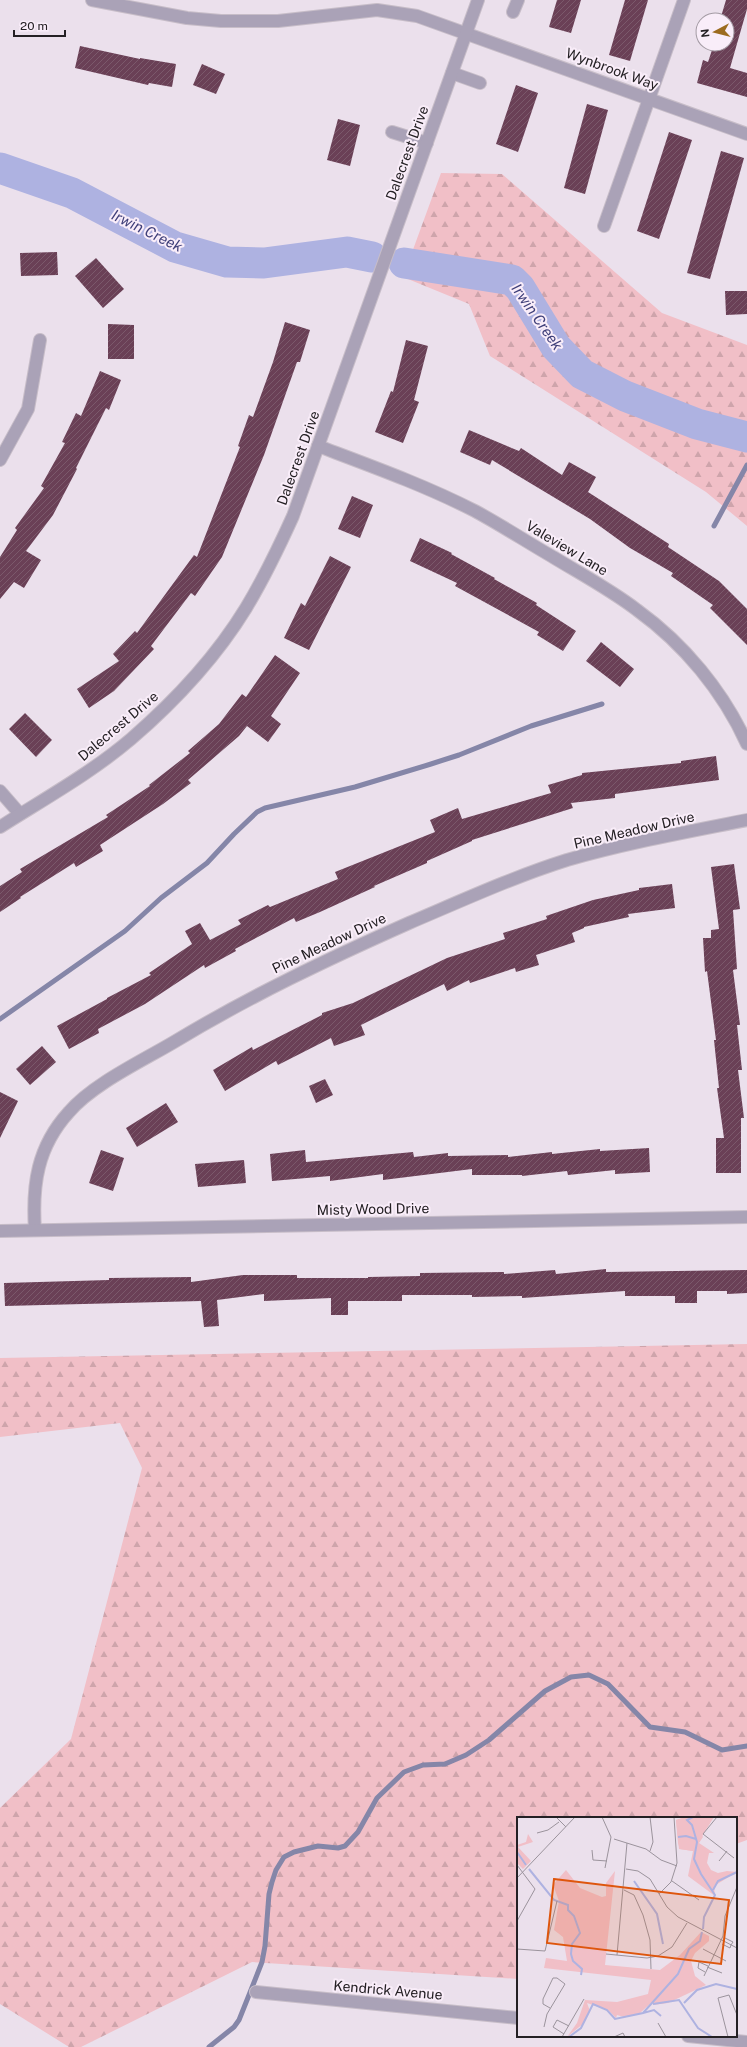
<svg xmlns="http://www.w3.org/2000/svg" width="747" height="2047" viewBox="0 0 747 2047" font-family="'Public Sans',sans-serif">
  <defs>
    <pattern id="forest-firs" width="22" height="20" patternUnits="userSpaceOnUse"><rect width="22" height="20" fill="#f1bfc7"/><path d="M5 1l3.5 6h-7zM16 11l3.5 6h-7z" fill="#cea4ab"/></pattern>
    <pattern id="building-hatch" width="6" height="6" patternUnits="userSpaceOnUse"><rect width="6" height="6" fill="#6a4056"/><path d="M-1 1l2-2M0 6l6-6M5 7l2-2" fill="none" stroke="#7b596b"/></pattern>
  </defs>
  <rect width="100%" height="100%" fill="#ebe0ec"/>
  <g fill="url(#forest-firs)">
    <polygon points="441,173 502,174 662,313 747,345 747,526 706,492 490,356 469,304 403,277"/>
    <polygon points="747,1344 747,1840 736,1844 736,1818 518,1818 518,1979 252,1962 81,2047 69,2047 0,2004 0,1808 71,1739 142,1468 120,1423 0,1437 0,1358"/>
  </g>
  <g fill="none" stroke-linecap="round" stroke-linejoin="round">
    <g stroke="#8586a8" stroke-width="5">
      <polyline points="714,526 747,465"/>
      <polyline points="0,1019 125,931 161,898 207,863 234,834 257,812 265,808 355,787 431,764 459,755 531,726 602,704"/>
      <polyline points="209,2047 234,2027 239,2020 249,1995 262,1962 265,1946 269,1894 272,1882 276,1870 284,1857 294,1852 318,1846 338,1848 345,1846 358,1832 377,1798 404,1772 423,1765 445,1764 466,1755 489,1740 545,1691 571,1677 589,1675 608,1684 650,1727 685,1732 722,1750 747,1746"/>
    </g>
    <g stroke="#aeb2e1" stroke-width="31">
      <polyline points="0,168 72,193 175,247 227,262 264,263 347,252 372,257"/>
      <polyline points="404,263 512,280 520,288 556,347 582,374 625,396 697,424 747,437"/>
    </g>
  </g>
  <g fill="url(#building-hatch)">
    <polygon points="557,0 581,0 571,33 549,27"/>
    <polygon points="625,0 648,0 630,61 609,55"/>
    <polygon points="726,0 747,0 747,9 730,68 747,73 747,97 697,83 703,60 708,62 714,44 727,44 727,20 720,20"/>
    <polygon points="80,46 140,59 140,58 176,64 172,87 149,83 148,85 75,68"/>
    <polygon points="202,64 225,74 216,94 193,85"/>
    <polygon points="516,85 538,93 518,152 496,144"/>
    <polygon points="587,104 608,110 585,194 564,188"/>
    <polygon points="338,119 360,125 350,166 327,160"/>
    <polygon points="669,132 692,140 659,239 637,231"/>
    <polygon points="721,151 744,158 710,279 687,273"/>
    <polygon points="57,252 58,275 21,276 20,253"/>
    <polygon points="96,258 124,289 103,308 75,276"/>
    <polygon points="725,291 747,291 747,314 726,315"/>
    <polygon points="285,322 310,330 300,362 297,362 264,455 222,557 195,596 191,593 151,646 154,649 114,691 89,708 77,689 119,661 113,654 135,631 137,633 194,555 197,557 240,447 238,446 249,415 253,417 273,362"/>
    <polygon points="108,324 134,325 134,359 108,359"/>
    <polygon points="406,340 428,346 414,400 419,402 403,443 375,432 391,391 393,392"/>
    <polygon points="100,371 121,380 109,410 106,408 76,468 77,469 53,515 26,551 41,560 24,588 14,582 0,599 0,557 17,530 15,528 44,488 41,486 65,443 62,442 76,413 81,416"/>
    <polygon points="469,430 519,451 521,448 562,475 569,462 596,477 588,492 669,544 668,547 719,581 747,609 747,645 710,608 713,605 671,576 673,573 630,548 590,519 492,460 490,465 460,452"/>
    <polygon points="352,496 373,505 360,538 338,529"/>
    <polygon points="420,538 452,553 451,554 495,578 494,579 537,603 536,605 576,631 563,651 537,635 539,632 455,586 457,583 410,561"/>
    <polygon points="330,556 351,567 309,650 284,638 301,603 305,606"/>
    <polygon points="601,642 634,669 620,687 586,661"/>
    <polygon points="275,655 300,673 271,716 281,724 268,742 247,726 239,736 188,780 191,783 163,804 100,845 103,851 76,867 74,863 20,897 21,898 0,912 0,886 22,872 20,869 108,817 106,815 150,786 149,785 190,753 188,751 219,724 242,694 246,697"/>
    <polygon points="25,713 52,740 36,757 9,729"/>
    <polygon points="716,756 719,780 615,794 615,798 571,803 573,808 472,840 472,841 427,861 427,863 374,886 375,887 320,912 296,922 294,918 235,949 236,951 205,968 204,965 145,1004 98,1029 99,1033 69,1049 57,1026 107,999 107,998 151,975 149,973 192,944 185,931 200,923 210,940 241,924 238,920 268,905 270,907 338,879 335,872 435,832 430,820 458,808 462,819 551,793 548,785 582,775 582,773 681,763 681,761"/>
    <polygon points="734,864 740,909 733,910 737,969 733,970 740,1025 737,1025 742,1070 738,1070 744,1118 741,1118 741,1173 716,1173 716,1138 724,1138 717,1088 719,1088 714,1040 716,1040 707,971 705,972 703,938 711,938 711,930 719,929 711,867"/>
    <polygon points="672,884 675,908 628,914 629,917 584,927 584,928 572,933 575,942 536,955 539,965 516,972 515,968 470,983 469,980 447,991 444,984 361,1025 365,1035 334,1046 331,1038 278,1065 276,1061 225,1091 213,1070 252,1047 253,1050 322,1015 322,1013 353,1003 447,958 505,939 503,933 547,919 546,916 593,900 639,890 639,888"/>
    <polygon points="42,1046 56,1062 30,1085 16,1069"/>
    <polygon points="325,1079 333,1095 316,1103 309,1086"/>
    <polygon points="0,1092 18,1101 0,1138"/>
    <polygon points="166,1103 178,1122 137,1147 126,1128"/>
    <polygon points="649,1148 650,1172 615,1174 615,1170 568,1175 567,1171 522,1176 522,1175 472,1175 472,1169 383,1180 383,1174 330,1181 330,1176 272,1181 270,1154 305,1150 306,1162 413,1152 414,1157 448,1153 448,1156 508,1155 508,1157 552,1152 552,1154 600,1149 600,1151"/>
    <polygon points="101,1150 124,1158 113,1191 89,1183"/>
    <polygon points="244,1160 246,1183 198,1187 195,1164"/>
    <polygon points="606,1269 606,1272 747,1270 747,1293 727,1294 727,1291 697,1291 697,1303 675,1303 675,1296 625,1296 625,1291 522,1298 522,1296 472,1297 472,1295 402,1295 402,1301 348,1301 348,1315 331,1315 331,1298 264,1301 264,1294 217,1300 219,1326 204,1327 201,1301 5,1306 4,1283 109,1280 109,1278 191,1277 191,1282 243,1275 297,1275 297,1278 368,1278 368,1277 420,1276 420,1273 504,1272 504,1274 555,1270 556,1274"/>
  </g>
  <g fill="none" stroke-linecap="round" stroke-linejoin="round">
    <g stroke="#c7bdc8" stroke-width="14">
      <g id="minor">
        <polyline points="92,0 187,18 221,21 278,21 377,10 417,16 747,134"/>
        <polyline points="513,12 518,0"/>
        <polyline points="452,73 480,83"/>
        <polyline points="392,132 427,143"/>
        <polyline points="604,226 684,0"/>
        <path d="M318,446C371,466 424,485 475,511C501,525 527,542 553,557C581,574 611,590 637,610C684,644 723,691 747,744"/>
        <polyline points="0,460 28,409 40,340"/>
        <polyline points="0,791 20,814"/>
        <path d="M0,827C44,799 91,773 131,739C175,701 216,657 246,608C264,578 279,547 293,516L478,0"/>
        <path d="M35,1230C32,1185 37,1147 69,1112C93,1084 142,1061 174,1042C250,996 328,959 409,923C461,901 513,877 567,860C626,843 687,832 747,820"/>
        <polyline points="0,1231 747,1217"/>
        <polyline points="256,1992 518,2018"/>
        <polyline points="688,2036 747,2042"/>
      </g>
    </g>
    <use href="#minor" stroke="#aaa2b7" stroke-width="12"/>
  </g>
  <g text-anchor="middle" stroke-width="4" stroke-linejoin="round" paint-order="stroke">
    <g font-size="14" fill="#242024" stroke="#f9edf9">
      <text transform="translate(612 69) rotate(20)" y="5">Wynbrook Way</text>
      <text transform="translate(407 153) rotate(-70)" y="5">Dalecrest Drive</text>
      <text transform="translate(298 458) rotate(-70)" y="5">Dalecrest Drive</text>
      <text transform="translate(567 548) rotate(31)" y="5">Valeview Lane</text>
      <text transform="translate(118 726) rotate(-40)" y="5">Dalecrest Drive</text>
      <text transform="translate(634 830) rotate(-13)" y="5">Pine Meadow Drive</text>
      <text transform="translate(329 943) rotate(-25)" y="5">Pine Meadow Drive</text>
      <text transform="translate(373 1209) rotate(-1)" y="5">Misty Wood Drive</text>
      <text transform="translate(388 1990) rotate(5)" y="5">Kendrick Avenue</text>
    </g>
    <g font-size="15" font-style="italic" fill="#3f3f79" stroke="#f9edf9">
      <text transform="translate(147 231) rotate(26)" y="5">Irwin Creek</text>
      <text transform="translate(537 317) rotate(55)" y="5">Irwin Creek</text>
    </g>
  </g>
  <g transform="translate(517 1817)">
    <rect width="220" height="220" fill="#ebe0ec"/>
    <path d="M169,0H176L186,20L182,26L197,36H192L190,46L194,53L201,56L210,54L220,55L197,69L198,79L171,59L176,34L162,32L159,3ZM11,17L16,25L1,30L14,44L6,52L0,46V28L9,25ZM49,53L63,71L85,80L89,79V66L98,54L88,148L143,153L163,138L184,115L192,119V124L178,136L174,144L178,159L189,168L151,186L136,188L135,185L123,196L107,200L100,198L99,201L91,193L70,186L73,194L67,206L50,220L60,206L68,183L100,185L131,177L134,163L27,151L29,141L50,144L46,120L37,113L42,84L36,68Z" fill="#f1bfc7"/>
    <path d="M169,0H197L176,34L163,32L161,26L159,3Z" fill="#f1bfc7"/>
    <path fill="none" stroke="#aeb2e1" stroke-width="2" d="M176,0L170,3L175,8L180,25L177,42L184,57L198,78L187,100L186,112M161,20L169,19L179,22M0,35L9,48M12,52L37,83L51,88V93L57,99L63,116L55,127L54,137L56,144L65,152L64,158M117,64L140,97L146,127M196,73L201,64L220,55M167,186L180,173L199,167L220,172M136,187L162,183L181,211L195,220M126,196L137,193L144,199M52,220L64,211L76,187L90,193L98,202L126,196L161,157L172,132L183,124L185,115"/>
    <path fill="none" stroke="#9b939c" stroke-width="1" d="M39,0L49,10M85,0L94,20L88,51M200,0L186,17L217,41M20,16L31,13L42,5M97,22L129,32L144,43L160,49M75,33L76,43L90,44M133,34L136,25L133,0M202,44L210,34M0,48L18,72L0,104M109,52L121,54L133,62L150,90L161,100L220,131M0,61L58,0M155,64L182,83M107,73L117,78L126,98L133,123L134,152M142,77L154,65L160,46L157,0M205,127L213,131L214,128L216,125L208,121M0,132L28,134L40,84M186,132L209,144M89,137L130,141L141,139L155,130L170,106M100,138L110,26M190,150L205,156M188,155L181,151L182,145L191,149M187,159L206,119L208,99L220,70M141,206L149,220M27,210L30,197L48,167L40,161H36L26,182V187L33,191M47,217L36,210L40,203L52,209M45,220L67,182M97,220L106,216L108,220M211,220L201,181L212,178L220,198"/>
    <path fill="#de560d" fill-opacity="0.15" stroke="#de560d" stroke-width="2" d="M37,62L212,83L204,147L30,126Z"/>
    <rect width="220" height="220" fill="none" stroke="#242024" stroke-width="2"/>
  </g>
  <g transform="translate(715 32) rotate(263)"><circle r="19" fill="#f9edf9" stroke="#a49ba4"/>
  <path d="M0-3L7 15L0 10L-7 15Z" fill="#9c6b1f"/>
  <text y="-6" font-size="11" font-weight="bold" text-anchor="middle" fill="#242024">N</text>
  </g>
  <path d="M14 30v6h51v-6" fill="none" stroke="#242024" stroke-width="2"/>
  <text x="20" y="30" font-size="12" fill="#242024" stroke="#f9edf9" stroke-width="3" paint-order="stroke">20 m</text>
</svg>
